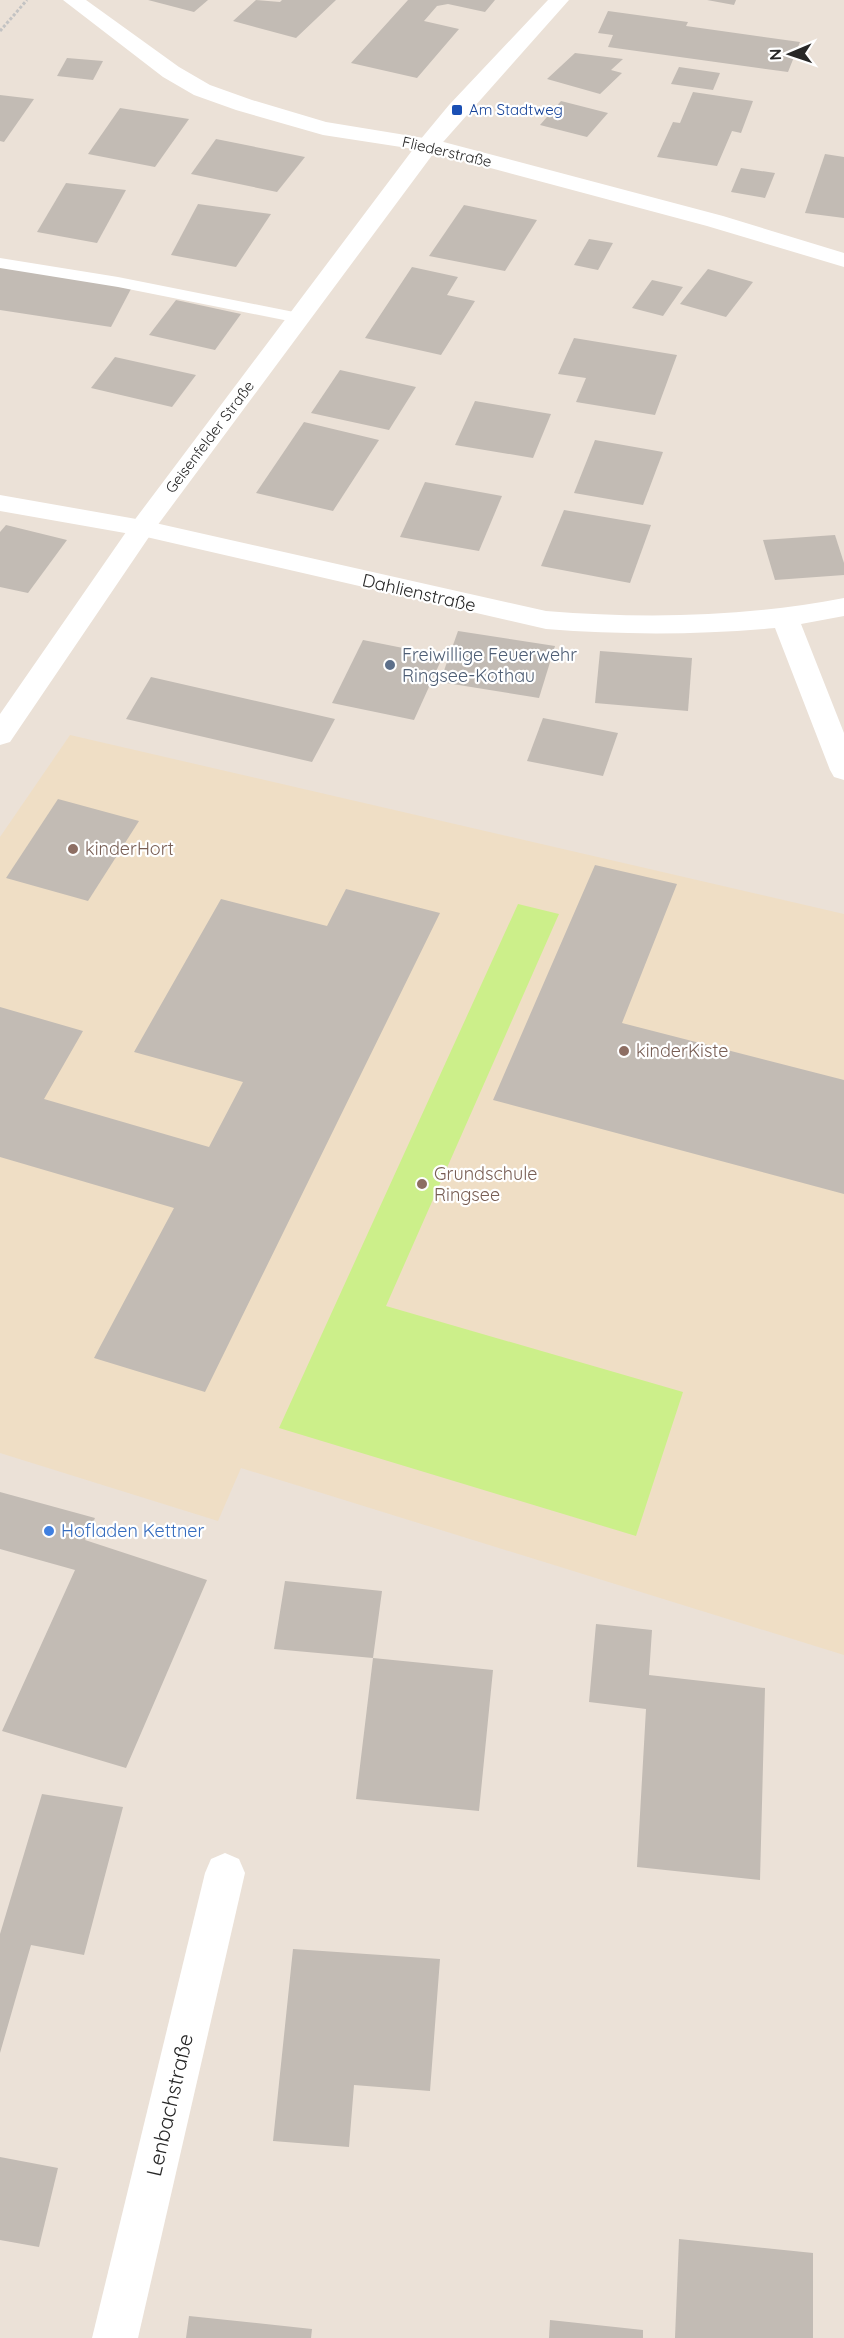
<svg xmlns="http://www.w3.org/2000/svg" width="844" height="2338" viewBox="0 0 844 2338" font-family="Quicksand,sans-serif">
  <rect width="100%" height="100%" fill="#ebe1d7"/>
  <polygon fill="#efdec5" points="70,735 844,914 844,1655 241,1468 218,1521 0,1453 0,837"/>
  <polygon fill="#ccef8a" points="518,904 559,914 386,1306 683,1392 636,1536 279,1428"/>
  <g fill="#c2bbb4">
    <polygon points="148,0 208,0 194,12"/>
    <polygon points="256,0 280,2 282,0 336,0 296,38 233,21"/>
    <polygon points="408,0 495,0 485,12 448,4 437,6 424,21 459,29 417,78 351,63"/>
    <polygon points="707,0 736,0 734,5"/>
    <polygon points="608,11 688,22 686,26 800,42 788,72 608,47 613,35 598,33"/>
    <polygon points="575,53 623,59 611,70 622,73 600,94 547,79"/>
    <polygon points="67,58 103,61 93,80 57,76"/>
    <polygon points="679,67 720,73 713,90 671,84"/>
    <polygon points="693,92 753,101 741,133 732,131 717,166 657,157 673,122 680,123"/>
    <polygon points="0,95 34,99 4,142 0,141"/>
    <polygon points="561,101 608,113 587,137 540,125"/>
    <polygon points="120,108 189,119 155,167 88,154"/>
    <polygon points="216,139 305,157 277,192 191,174"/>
    <polygon points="825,154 844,157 844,218 805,213"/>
    <polygon points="741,168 775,173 765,198 731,192"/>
    <polygon points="66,183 126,190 97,243 37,232"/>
    <polygon points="198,204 271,214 236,267 171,255"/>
    <polygon points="464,205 537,220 505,271 429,256"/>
    <polygon points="589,239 613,243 598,270 574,265"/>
    <polygon points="0,266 132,287 111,327 0,310"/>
    <polygon points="412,267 458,277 447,295 475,301 441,355 365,338"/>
    <polygon points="708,269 753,282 726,317 680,304"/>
    <polygon points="652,280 683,287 663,316 632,308"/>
    <polygon points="176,300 241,314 215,350 149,335"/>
    <polygon points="574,338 677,355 655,415 576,402 586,378 558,374"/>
    <polygon points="115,357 196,375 172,407 91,388"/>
    <polygon points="340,370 416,387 389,430 311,413"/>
    <polygon points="475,401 551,414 533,458 455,445"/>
    <polygon points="304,422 379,440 333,511 256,493"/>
    <polygon points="595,440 663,452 643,505 574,493"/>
    <polygon points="425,482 502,496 479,551 400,537"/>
    <polygon points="564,510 651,525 630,583 541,566"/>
    <polygon points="6,525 67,540 28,593 0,587 0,532"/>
    <polygon points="835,535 844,563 844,575 775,580 763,540"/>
    <polygon points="458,631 555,646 539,698 440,682"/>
    <polygon points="363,640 443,656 414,720 332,703"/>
    <polygon points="600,651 692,658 688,711 595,703"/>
    <polygon points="151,677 335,719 312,762 126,719"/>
    <polygon points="543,718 618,733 603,776 527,761"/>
    <polygon points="58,799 139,821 88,901 6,878"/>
    <polygon points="595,865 677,884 622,1023 844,1080 844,1194 493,1100"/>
    <polygon points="346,889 440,913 205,1392 94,1358 174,1208 0,1157 0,1007 83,1031 44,1099 209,1147 243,1082 134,1052 221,899 327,926"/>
    <polygon points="0,1492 95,1518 85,1540 207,1580 126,1768 2,1731 75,1570 0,1549"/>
    <polygon points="285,1581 382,1591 373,1658 493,1670 479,1811 356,1799 373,1658 274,1649"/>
    <polygon points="596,1624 652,1630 649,1675 765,1688 760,1880 637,1867 646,1709 589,1702"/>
    <polygon points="42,1794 123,1807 84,1955 31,1945 0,2053 0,1934"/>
    <polygon points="293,1949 440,1959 430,2091 354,2085 349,2147 273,2141"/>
    <polygon points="0,2157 58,2168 39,2247 0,2240"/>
    <polygon points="679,2239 813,2253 813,2338 675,2338"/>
    <polygon points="189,2316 312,2329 311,2338 186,2338"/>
    <polygon points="550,2320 643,2330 643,2338 549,2338"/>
  </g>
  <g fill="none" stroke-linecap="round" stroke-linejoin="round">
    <polyline stroke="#c3c3c3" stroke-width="3" stroke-dasharray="3 2" stroke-linecap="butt" points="0,31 27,0"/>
    <polygon fill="#fff" fill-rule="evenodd" points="0,258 118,277 299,313 305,314 308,318 305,322 299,323 118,287 0,268"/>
    <g fill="#fff" fill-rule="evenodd">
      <polygon points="63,0 86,0 179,67 210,85 252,100 326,122 436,140 723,216 844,253 844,267 707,226 427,151 323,135 236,110 194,95 163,77"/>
      <path d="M0,495L142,520L546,611C647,619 744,617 844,598V616L801,624L844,733V780L834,777L830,770L775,628C699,635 622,635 546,629L142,536L0,511Z"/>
      <polygon points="225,1853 239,1859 245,1873 138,2338 92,2338 205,1873 211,1859"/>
    </g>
    <polygon fill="#fff" fill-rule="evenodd" points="548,0 569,0 436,150 151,534 10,742 0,745 0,714 133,522 420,140 449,105"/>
  </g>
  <rect fill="#1a4fb4" stroke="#fff" stroke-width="2" x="451" y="104" width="12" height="12" rx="3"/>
  <circle fill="#5c6f8a" stroke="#fff" stroke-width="2" cx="390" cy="665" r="6"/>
  <g fill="#8d6e63" stroke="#fff" stroke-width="2">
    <circle cx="73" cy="849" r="6"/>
    <circle cx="624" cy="1051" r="6"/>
    <circle cx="422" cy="1184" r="6"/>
  </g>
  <circle fill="#3f7fe0" stroke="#fff" stroke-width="2" cx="49" cy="1531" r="6"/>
  <g text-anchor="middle" stroke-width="4.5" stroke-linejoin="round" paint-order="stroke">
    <g font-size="15" fill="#164399" stroke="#fff" text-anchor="start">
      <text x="469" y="115">Am Stadtweg</text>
    </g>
    <g font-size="15" fill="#272727" stroke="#fff">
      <text transform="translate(447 152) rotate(13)" y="5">Fliederstraße</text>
      <text transform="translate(210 437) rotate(-53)" y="5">Geisenfelder Straße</text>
    </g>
    <g font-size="18" fill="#272727" stroke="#fff">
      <text transform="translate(419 593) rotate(13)" y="6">Dahlienstraße</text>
    </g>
    <g font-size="18" fill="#4e5e75" stroke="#fff" text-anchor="start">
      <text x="402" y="661">Freiwillige Feuerwehr<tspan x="402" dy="21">Ringsee-Kothau</tspan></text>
    </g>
    <g font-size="18" fill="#785e54" stroke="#fff" text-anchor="start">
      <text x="85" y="855">kinderHort</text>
      <text x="636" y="1057">kinderKiste</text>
      <text x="434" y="1180">Grundschule<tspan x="434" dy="21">Ringsee</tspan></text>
    </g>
    <g font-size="18" fill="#366cbe" stroke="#fff" text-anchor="start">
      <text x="61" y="1537">Hofladen Kettner</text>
    </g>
    <g font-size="21" fill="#272727" stroke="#fff">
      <text transform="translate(170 2105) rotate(-77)" y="7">Lenbachstraße</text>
    </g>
  </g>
  <g transform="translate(790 54) rotate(268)" stroke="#ffffff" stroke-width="4.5" paint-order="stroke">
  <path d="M0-4.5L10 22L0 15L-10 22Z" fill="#272727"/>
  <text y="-9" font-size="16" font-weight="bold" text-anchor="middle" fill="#272727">N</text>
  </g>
</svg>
